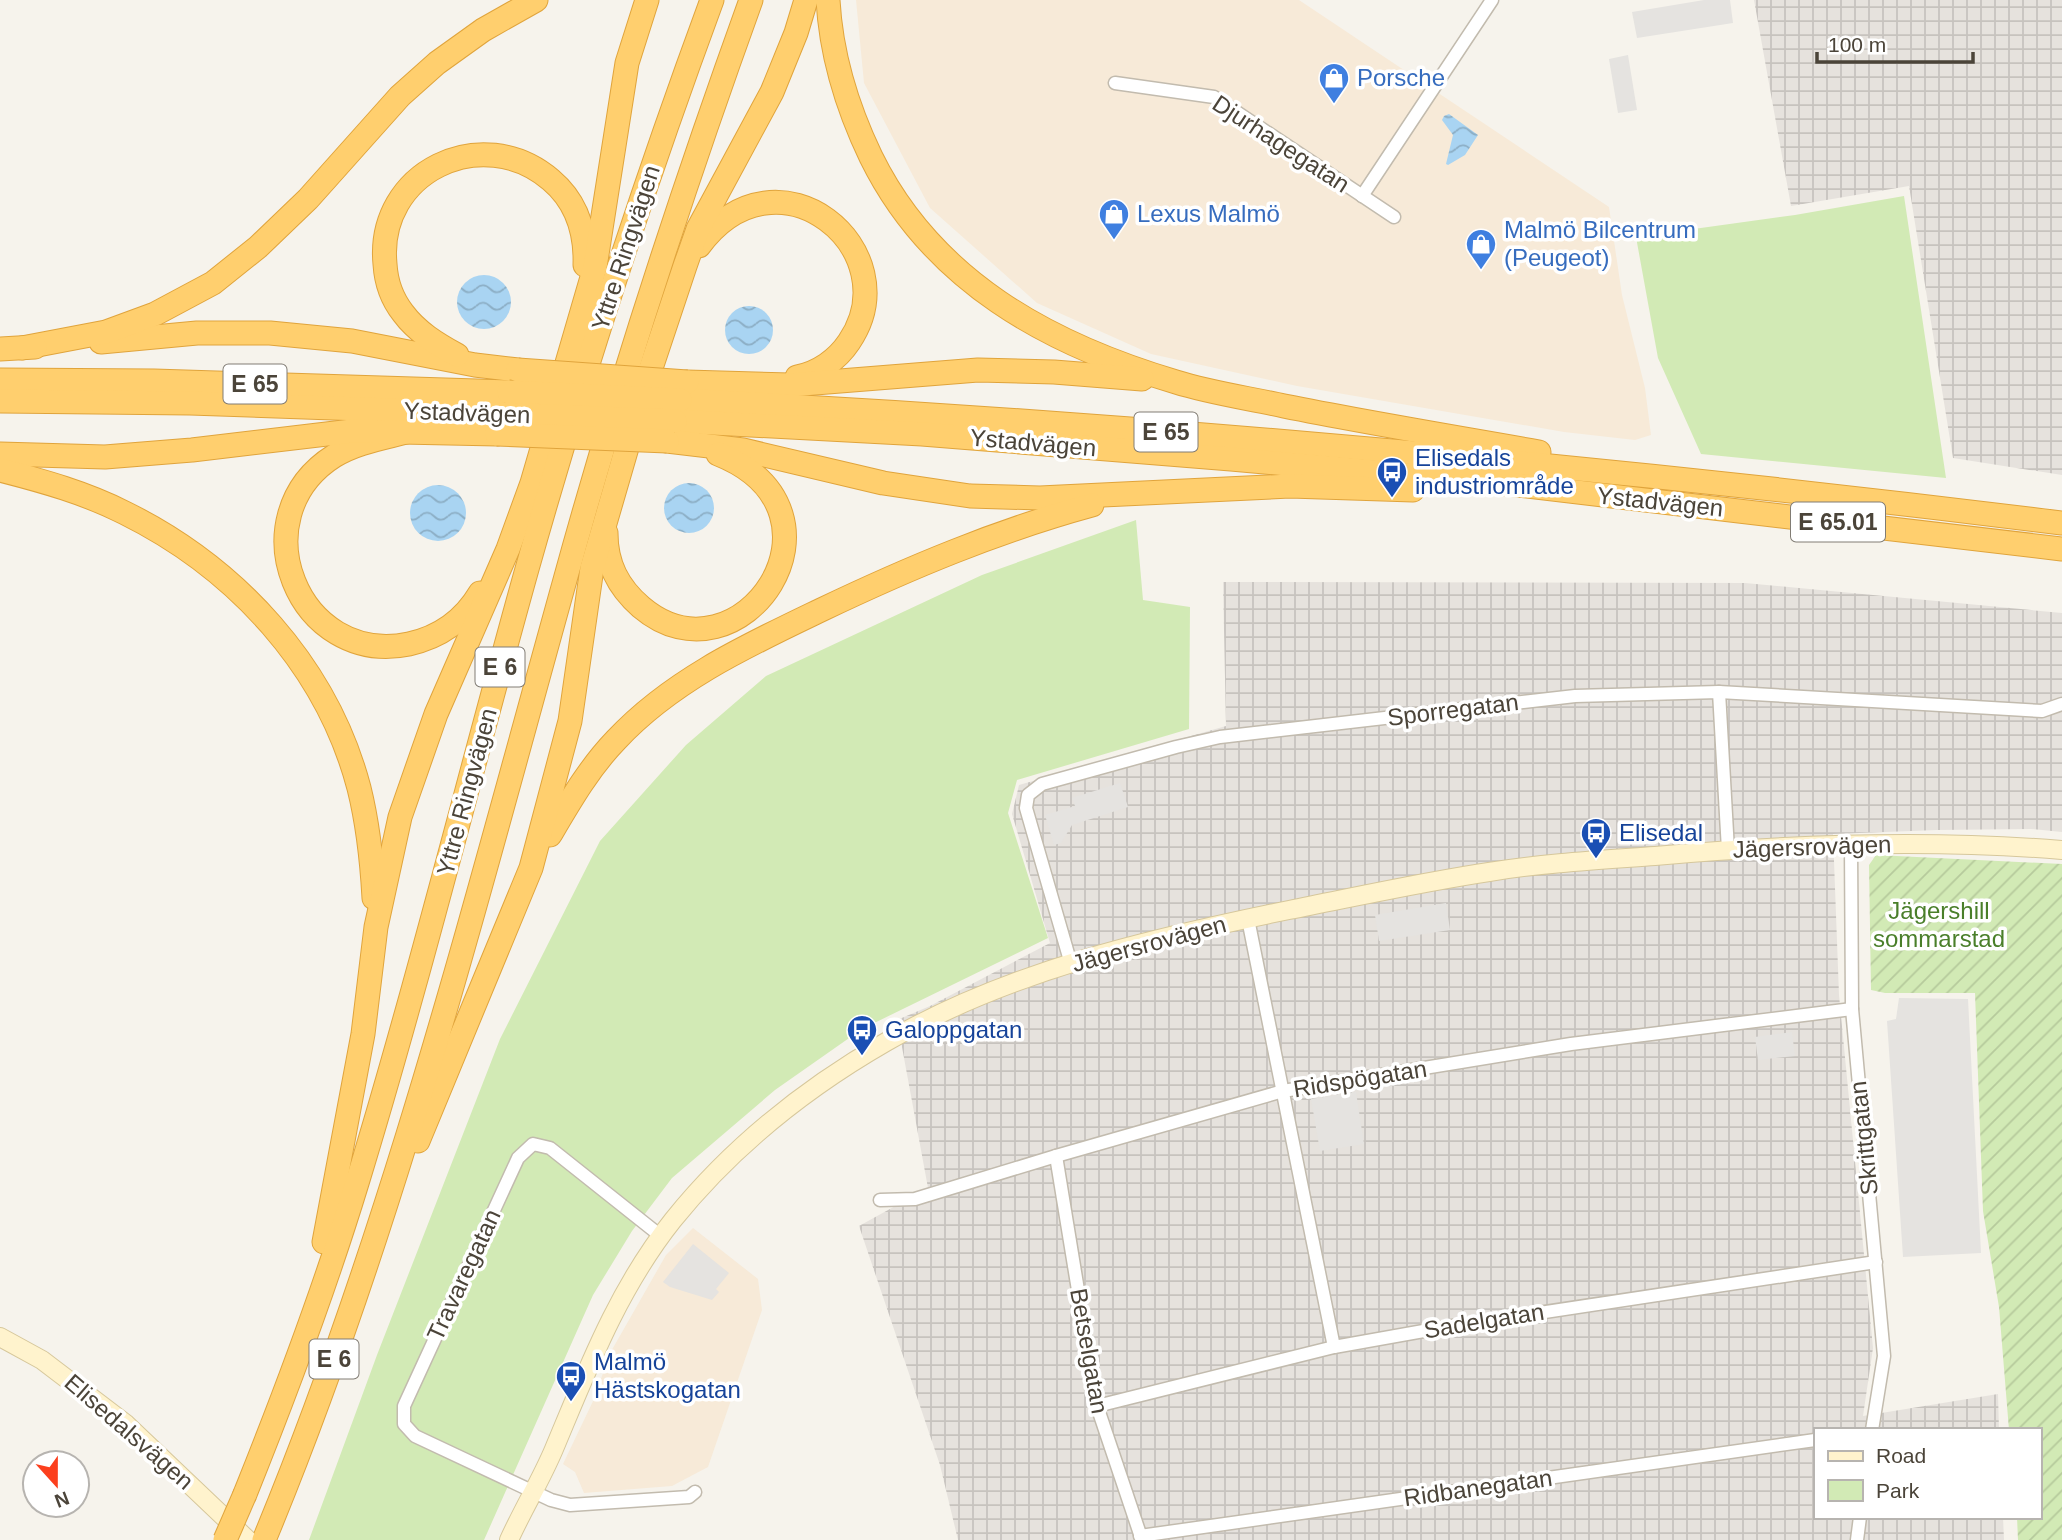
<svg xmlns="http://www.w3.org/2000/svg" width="2062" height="1540" viewBox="0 0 2062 1540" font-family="Helvetica,sans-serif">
  <defs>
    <pattern id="industrial-grid" width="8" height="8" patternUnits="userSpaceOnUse" patternTransform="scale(1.75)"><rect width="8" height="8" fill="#e6e2dd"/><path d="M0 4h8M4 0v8" fill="none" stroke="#c7c3be"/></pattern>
    <pattern id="garden-furrows" width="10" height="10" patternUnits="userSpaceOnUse" patternTransform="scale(1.75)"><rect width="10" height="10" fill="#d2eab5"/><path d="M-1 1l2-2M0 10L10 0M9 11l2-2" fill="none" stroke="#b6ca9c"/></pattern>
    <pattern id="water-waves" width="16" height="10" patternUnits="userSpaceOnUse" patternTransform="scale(1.75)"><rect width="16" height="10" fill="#a9d4f2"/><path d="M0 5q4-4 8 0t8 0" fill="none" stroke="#8caec5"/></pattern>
  </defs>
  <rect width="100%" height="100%" fill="#f6f3ec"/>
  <g fill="#f7ead8">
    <polygon points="856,0 1299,0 1609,207 1622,295 1645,388 1651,435 1635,440 1564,432 1297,386 1151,354 1037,303 930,208 864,83"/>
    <polygon points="693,1228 758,1279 762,1310 708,1467 672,1486 584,1493 575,1472 563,1464 595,1397 609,1355 666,1255"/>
  </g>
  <g fill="url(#industrial-grid)">
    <polygon points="1754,0 2062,0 2062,475 1953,458 1909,186 1791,206"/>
    <polygon points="1223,582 1745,583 2062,613 2062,832 2031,829 1937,830 1833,834 1839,995 1873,1348 1863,1416 1998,1394 1999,1430 1815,1430 1815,1517 2003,1517 2004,1540 958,1540 940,1465 859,1226 928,1188 897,1020 930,1006 1050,943 1012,814 1019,785 1226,726"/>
  </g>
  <g fill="#d2eab5">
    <polygon points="1904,196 1946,478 1701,454 1658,358 1636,237 1795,215"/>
    <polygon points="1136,520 1143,600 1190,607 1189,729 1017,780 1008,813 1048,938 862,1029 775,1090 672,1178 632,1231 593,1295 484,1540 309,1540 377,1355 500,1039 600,841 686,745 766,676 982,575"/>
  </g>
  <polygon fill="url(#garden-furrows)" points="1876,855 2062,864 2062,1540 2018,1540 2017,1517 2039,1517 2039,1430 2009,1430 1999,1307 1983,1211 1975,993 1885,993 1871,990 1869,865"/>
  <g fill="#e5e3e0">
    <polygon points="1704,0 1730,0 1733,23 1637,38 1632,12"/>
    <polygon points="1628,55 1637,110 1618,113 1609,59"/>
    <polygon points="1120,783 1128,807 1072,825 1061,843 1054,845 1045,815 1075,806 1072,798"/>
    <polygon points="1446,903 1450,930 1379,941 1375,915"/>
    <polygon points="1899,998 1968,999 1981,1253 1903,1257 1887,1021 1896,1019"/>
    <polygon points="1792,1032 1795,1056 1758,1060 1755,1037"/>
    <polygon points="1356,1092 1364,1144 1320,1151 1311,1099"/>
    <polygon points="693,1244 729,1273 716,1289 719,1292 712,1300 670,1287 663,1282"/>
  </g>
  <g fill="url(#water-waves)">
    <polygon points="1449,114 1478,135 1465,155 1448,165 1446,164 1453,135 1442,120 1444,116"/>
    <circle cx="484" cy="302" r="27"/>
    <circle cx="749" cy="330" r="24"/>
    <circle cx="689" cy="508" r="25"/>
    <circle cx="438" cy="513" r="28"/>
  </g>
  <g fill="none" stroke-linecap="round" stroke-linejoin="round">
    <g stroke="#c2bbae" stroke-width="15">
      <g id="street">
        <polyline points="1115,83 1214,97 1394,217"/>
        <polyline points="1362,196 1492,0"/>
        <polyline points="1719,692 1728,850"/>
        <polyline points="1851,846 1852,1009 1884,1356 1872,1430"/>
        <polyline points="1248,919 1334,1347"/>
        <polyline points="1071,964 1026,808 1028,795 1042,784 1176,747 1220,737 1575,696 1719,692 2042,711 2062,704"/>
        <polyline points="1056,1156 1097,1406 1142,1540"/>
        <polyline points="880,1200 915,1199 1056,1156 1283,1091 1571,1044 1852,1009"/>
        <polyline points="662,1237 550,1148 533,1144 518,1158 404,1406 404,1424 415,1436 551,1500 570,1505 689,1497 695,1492"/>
        <polyline points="1097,1406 1334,1347 1446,1327 1876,1262"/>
        <polyline points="1140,1536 1815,1440"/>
        <polyline points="1857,1540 1860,1517"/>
      </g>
    </g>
    <g stroke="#d6c79b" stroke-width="20">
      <g id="secondary">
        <polyline points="0,1337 42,1360 126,1424 248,1540"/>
        <path d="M509,1540C523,1509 541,1480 554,1449C588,1368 618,1289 673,1220C731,1148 806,1088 886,1042C1009,971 1151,938 1289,910C1355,897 1422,882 1489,872C1544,863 1600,860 1655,856C1790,844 1927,839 2062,850"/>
      </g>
    </g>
    <g stroke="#e0a43c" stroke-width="25">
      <g id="highway">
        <path d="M828,0C831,55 847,107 871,157C932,281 1048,344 1176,382C1211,393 1248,398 1284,406C1369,423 1454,437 1539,452"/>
        <path d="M699,246C778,139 911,251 849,342C837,360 818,373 797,377"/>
        <polyline points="101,342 197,333 270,333 352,341 475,365 518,370"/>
        <polyline points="22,348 106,332 155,314 213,283 258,247 308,199 400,96 437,63 483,30 536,0"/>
        <polyline points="0,349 35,347"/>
        <path d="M457,355C437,344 417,332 403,313C392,299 386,281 385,264C376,172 482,121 551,180C577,202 586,232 585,265"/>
        <polyline points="0,380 154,381 509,392"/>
        <polyline points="687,382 790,385 978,370 1054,372 1142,379"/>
        <path d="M680,400C1142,424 1603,466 2062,523"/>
        <polyline points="0,401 190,403 504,414"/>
        <polyline points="675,421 922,434 1231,459 1509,484 2062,549"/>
        <path d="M410,431C384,438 357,442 334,456C238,517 298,667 409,644C440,637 464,620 480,593"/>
        <polyline points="667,441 743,450 883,483 970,496 1040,498 1290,486 1413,490"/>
        <polyline points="0,454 105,457 192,450 352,431 497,434"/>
        <path d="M0,470C43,481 86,493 125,513C236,568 327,666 359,788C368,824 372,862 374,898"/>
        <path d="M606,533C606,564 618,587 641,607C740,691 863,512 718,454"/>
        <path d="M550,835C570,801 589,768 616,740C672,680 748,645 821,610C909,568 997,531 1092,505"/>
        <polyline points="418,1141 531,868 570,721 592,568 644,389 685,266 698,229 772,92 796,33 806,0"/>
        <polyline points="324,1242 363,1034 376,927 400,817 436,714 508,549 532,483 595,267 627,63 647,0"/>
        <path d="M245,1494C286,1392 325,1288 357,1183C419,980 470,773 527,569C581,377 643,187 712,0"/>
        <path d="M264,1540C393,1229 475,903 565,580C619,384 682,191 751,0"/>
      </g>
    </g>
    <use href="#street" stroke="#fff" stroke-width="12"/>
    <use href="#secondary" stroke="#fff3cd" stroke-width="18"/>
    <use href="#highway" stroke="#ffcf6e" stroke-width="23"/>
    <g stroke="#e0a43c" stroke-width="25" stroke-linecap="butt">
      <g id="highway-bridge">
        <polyline points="518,370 687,382"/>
        <polyline points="509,392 680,400"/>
        <polyline points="504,414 675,421"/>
        <polyline points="497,434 667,441"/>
        <polyline points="225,1540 245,1494"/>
      </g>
    </g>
    <use href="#highway-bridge" stroke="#ffcf6e" stroke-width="23"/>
  </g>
  <defs>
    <g id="shop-pin" transform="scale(1.575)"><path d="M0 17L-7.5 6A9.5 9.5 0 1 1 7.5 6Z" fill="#3f7fe0" stroke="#fff"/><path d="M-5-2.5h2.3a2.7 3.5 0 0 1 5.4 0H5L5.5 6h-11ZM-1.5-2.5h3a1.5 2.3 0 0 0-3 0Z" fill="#fff"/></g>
    <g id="bus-pin" transform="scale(1.575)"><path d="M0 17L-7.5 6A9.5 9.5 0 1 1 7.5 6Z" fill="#1a4fb4" stroke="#fff"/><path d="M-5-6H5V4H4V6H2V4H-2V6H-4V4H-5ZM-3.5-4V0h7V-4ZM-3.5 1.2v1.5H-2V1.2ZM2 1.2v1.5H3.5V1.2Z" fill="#fff"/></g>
  </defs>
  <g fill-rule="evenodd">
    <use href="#shop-pin" x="1334" y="78"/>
    <use href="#shop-pin" x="1114" y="214"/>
    <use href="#shop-pin" x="1481" y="244"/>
    <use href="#bus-pin" x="1392" y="472"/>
    <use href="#bus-pin" x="1596" y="833"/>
    <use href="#bus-pin" x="862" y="1030"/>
    <use href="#bus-pin" x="571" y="1376"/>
  </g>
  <g text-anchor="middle" stroke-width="7" stroke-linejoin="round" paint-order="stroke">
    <g fill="#fff" stroke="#817c74" stroke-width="2">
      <rect x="223.5" y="364.5" width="63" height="39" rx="5"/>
      <rect x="1134.5" y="412.5" width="63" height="39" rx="5"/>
      <rect x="1791" y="502.5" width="94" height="39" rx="5"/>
      <rect x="475.5" y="647.5" width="49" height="39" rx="5"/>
      <rect x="309.5" y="1339.5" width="49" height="39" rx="5"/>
    </g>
    <g font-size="23" font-weight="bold" fill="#4b4439">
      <text x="255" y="392">E 65</text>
      <text x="1166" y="440">E 65</text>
      <text x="1838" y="530">E 65.01</text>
      <text x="500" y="675">E 6</text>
      <text x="334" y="1367">E 6</text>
    </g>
    <g font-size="24" fill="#366cbe" stroke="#fff" text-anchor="start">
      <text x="1357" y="86">Porsche</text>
      <text x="1137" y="222">Lexus Malmö</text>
      <text x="1504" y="238">Malmö Bilcentrum<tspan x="1504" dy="28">(Peugeot)</tspan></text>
    </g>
    <g font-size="24" fill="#4b4439" stroke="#fff">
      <text transform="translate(1281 144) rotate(33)" y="8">Djurhagegatan</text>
      <text transform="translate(626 248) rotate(-72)" y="8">Yttre Ringvägen</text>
      <text transform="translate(467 413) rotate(2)" y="8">Ystadvägen</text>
      <text transform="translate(1033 443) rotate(5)" y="8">Ystadvägen</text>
      <text transform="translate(1660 502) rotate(6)" y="8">Ystadvägen</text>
      <text transform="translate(1453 710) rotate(-7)" y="8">Sporregatan</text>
      <text transform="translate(467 792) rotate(-75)" y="8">Yttre Ringvägen</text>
      <text transform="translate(1812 847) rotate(-2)" y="8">Jägersrovägen</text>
      <text transform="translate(1149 944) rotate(-15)" y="8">Jägersrovägen</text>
      <text transform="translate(1360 1079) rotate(-9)" y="8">Ridspögatan</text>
      <text transform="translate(1864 1138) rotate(-96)" y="8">Skrittgatan</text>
      <text transform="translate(464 1275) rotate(-65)" y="8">Travaregatan</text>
      <text transform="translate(1484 1321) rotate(-9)" y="8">Sadelgatan</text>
      <text transform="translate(1089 1351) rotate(80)" y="8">Betselgatan</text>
      <text transform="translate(129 1432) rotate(41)" y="8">Elisedalsvägen</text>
      <text transform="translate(1478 1488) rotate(-8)" y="8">Ridbanegatan</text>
    </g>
    <g font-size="24" fill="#164399" stroke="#fff" text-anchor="start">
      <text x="1415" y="466">Elisedals<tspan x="1415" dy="28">industriområde</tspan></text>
      <text x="1619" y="841">Elisedal</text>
      <text x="885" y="1038">Galoppgatan</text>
      <text x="594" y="1370">Malmö<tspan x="594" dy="28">Hästskogatan</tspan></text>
    </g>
    <g font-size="24" fill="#4a7f2a" stroke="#fff">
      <text x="1939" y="919">Jägershill<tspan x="1939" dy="28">sommarstad</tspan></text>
    </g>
  </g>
  <rect x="1814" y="1428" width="228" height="91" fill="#ffffff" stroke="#b7b4b0" stroke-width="2"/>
  <rect x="1828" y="1451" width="35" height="10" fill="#fff3cd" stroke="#b7b4b0" stroke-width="2"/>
  <text x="1876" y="1463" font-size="21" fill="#4b4439">Road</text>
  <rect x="1828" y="1480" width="35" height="21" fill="#d2eab5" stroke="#b7b4b0" stroke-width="2"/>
  <text x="1876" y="1498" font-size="21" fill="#4b4439">Park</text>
  <g transform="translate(56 1484) rotate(159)"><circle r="33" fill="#ffffff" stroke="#b7b4b0" stroke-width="2"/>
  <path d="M0-5L12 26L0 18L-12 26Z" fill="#fc3f1d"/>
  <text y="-10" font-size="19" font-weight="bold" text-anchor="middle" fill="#4b4439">N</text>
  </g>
  <path d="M1817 52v10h156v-10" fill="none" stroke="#4b4439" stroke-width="3.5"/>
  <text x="1828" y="52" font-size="21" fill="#4b4439" stroke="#ffffff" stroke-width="5" paint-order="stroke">100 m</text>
</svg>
